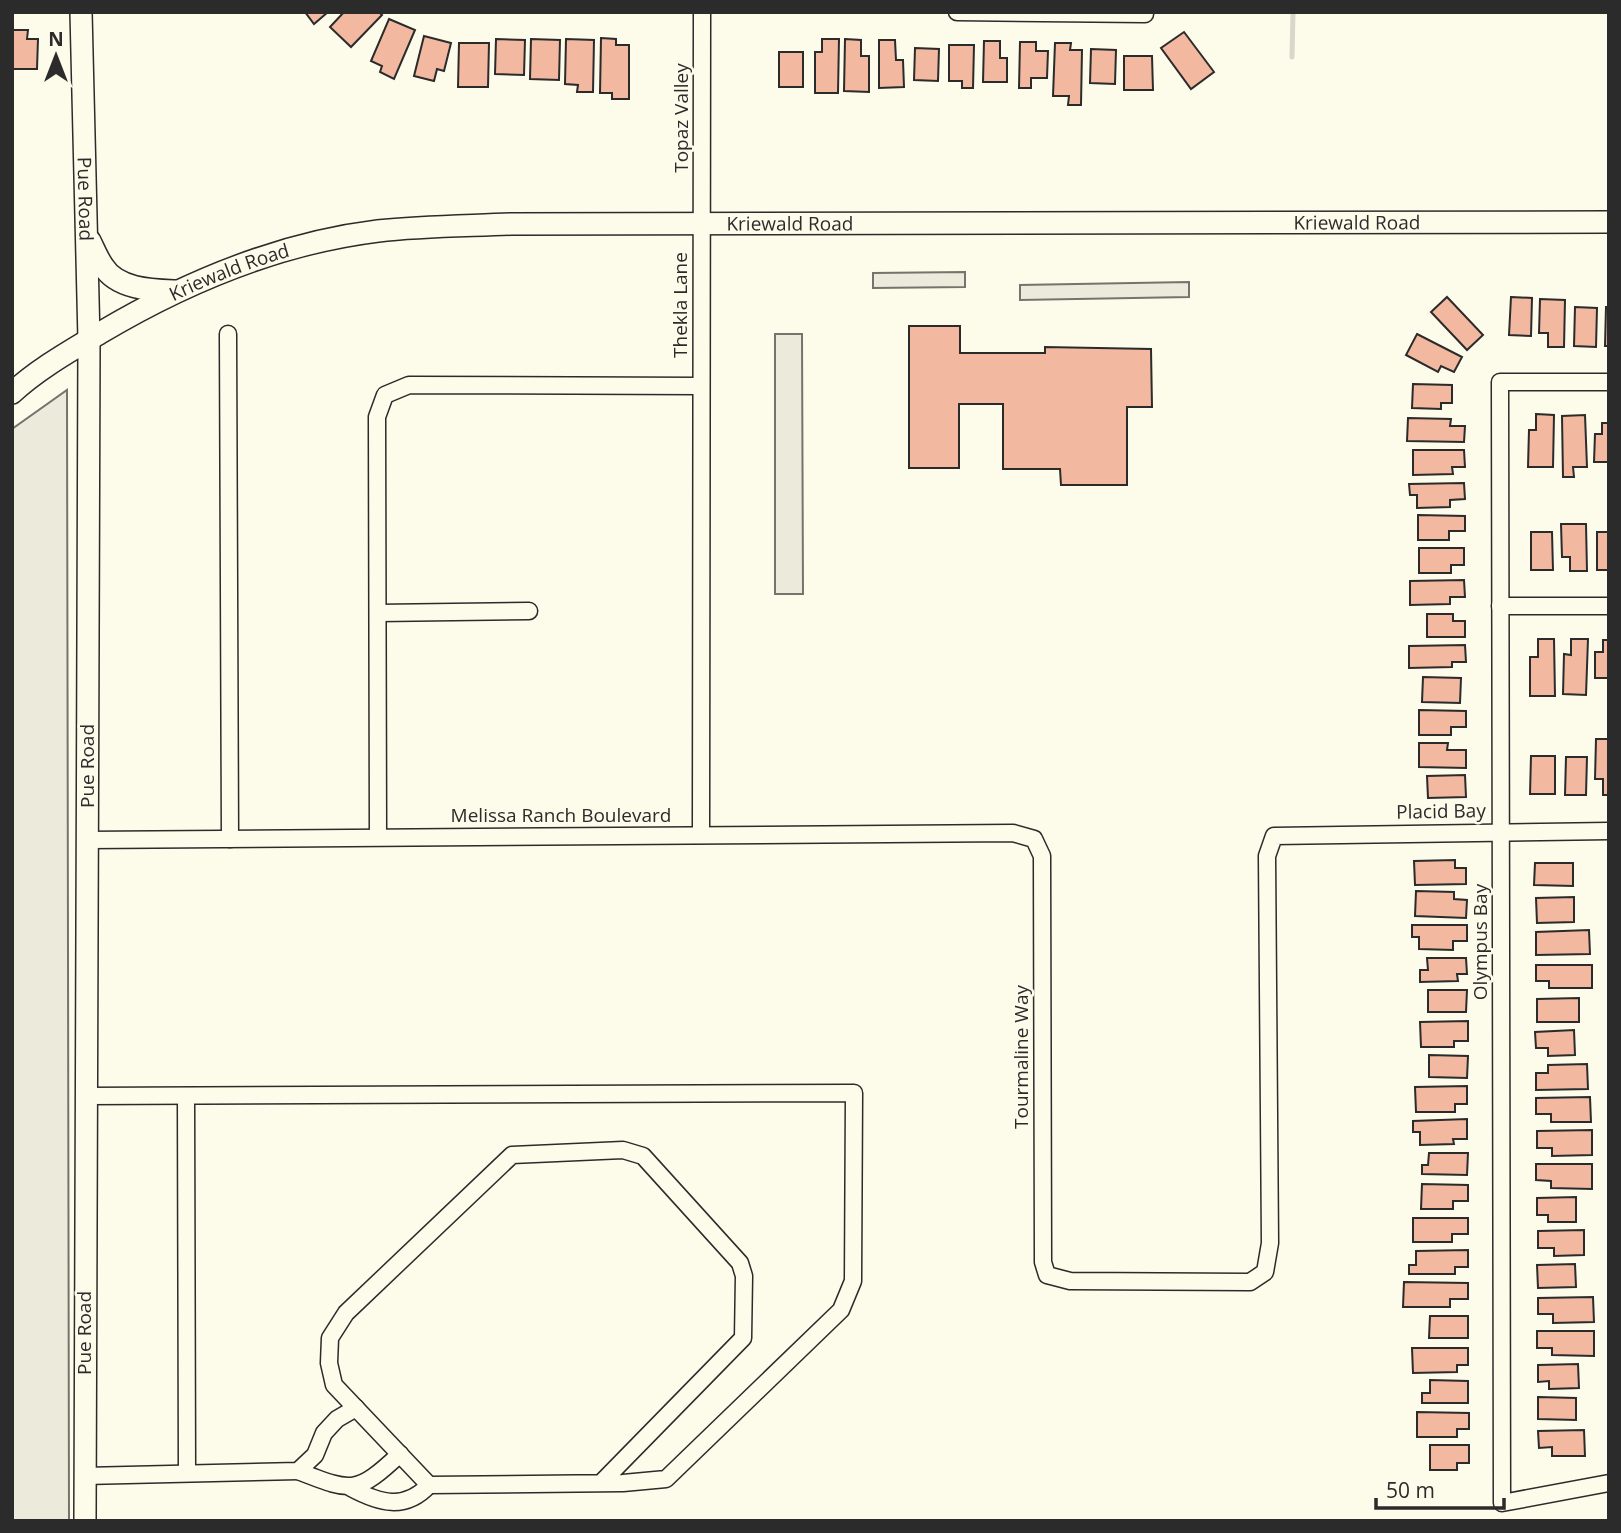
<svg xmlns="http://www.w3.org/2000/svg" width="1621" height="1533" viewBox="0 0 1621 1533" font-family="'Open Sans',sans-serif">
  <rect width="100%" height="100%" fill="#fdfbea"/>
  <polygon fill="#ecebdb" stroke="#74746e" stroke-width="2" points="67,390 69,1521 12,1521 12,429"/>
  <g fill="#eceadb" stroke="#74746e" stroke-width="2">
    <polygon points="965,272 965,287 873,288 873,273"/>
    <polygon points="1189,282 1189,297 1020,300 1020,285"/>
    <polygon points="775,334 802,334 803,594 775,594"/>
  </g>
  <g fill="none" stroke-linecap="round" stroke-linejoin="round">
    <polyline stroke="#d8d7c9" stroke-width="5" points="1292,57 1293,12"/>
  </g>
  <g fill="#f2b8a0" stroke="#2b2b2b" stroke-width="2">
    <polygon points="305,12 328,12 314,24"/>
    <polygon points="344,12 379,12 382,15 351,47 330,27"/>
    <polygon points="389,19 415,30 394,79 380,72 382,66 371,61"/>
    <polygon points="12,30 28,30 27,39 38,39 37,69 12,69"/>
    <polygon points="1184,32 1214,72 1191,89 1161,48"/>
    <polygon points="424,36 451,43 444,71 437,69 434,81 414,76"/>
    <polygon points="601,38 616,39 616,45 629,45 629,99 612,99 612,93 600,93"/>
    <polygon points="496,39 525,40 524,75 495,74"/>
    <polygon points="531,39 560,40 559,80 530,79"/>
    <polygon points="566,39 594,40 593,92 577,92 578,85 565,84"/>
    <polygon points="822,39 839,39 838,93 815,93 815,52 822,52"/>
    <polygon points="845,39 861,40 861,56 869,56 869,92 844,91"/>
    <polygon points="879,40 895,40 896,60 903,60 904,87 879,88"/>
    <polygon points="984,41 1000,41 1000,58 1007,58 1007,82 983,82"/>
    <polygon points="1020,42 1036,42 1036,51 1048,51 1047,78 1031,78 1031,88 1019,88"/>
    <polygon points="459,43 489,43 488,87 458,87"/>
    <polygon points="1055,43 1071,43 1070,50 1082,50 1081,105 1068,105 1069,96 1053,96"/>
    <polygon points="949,45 974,45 973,88 962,88 962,81 949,81"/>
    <polygon points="915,48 939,49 938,81 914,80"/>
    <polygon points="1091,49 1116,50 1115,84 1090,83"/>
    <rect x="779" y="52" width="24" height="35"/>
    <polygon points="1124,56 1152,56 1153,90 1124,90"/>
    <polygon points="1447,297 1483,335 1467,350 1431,312"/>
    <polygon points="1511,297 1532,298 1531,336 1509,335"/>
    <polygon points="1540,299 1565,300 1564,347 1548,347 1548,333 1539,333"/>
    <polygon points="1575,307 1597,308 1596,347 1574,346"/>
    <polygon points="1606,307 1609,307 1609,346 1605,346"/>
    <polygon points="909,326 960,326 960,353 1045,353 1045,347 1151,349 1152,407 1127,407 1127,485 1061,485 1060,469 1003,469 1003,404 959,404 959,468 909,468"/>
    <polygon points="1417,334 1462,357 1454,372 1441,366 1438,372 1406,355"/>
    <polygon points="1413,384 1452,385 1452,403 1441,403 1441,409 1412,408"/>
    <polygon points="1536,414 1554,415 1553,467 1528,467 1529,430 1536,430"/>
    <polygon points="1585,415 1587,467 1573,467 1574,477 1563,477 1562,416"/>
    <polygon points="1408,418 1451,419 1450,426 1465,426 1464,442 1407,441"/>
    <polygon points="1602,423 1609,423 1609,462 1594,462 1595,434 1602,434"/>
    <polygon points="1413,450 1464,450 1465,467 1452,467 1453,474 1413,475"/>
    <polygon points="1464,483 1465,499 1450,500 1450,507 1417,508 1417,495 1410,495 1409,484"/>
    <polygon points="1418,515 1465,516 1465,531 1449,531 1449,540 1418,540"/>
    <polygon points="1561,524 1586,524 1587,571 1570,571 1570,557 1562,557"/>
    <polygon points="1531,532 1552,532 1553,570 1531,570"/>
    <rect x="1597" y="532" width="12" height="38"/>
    <polygon points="1419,548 1464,548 1464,565 1451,565 1451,573 1419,573"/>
    <polygon points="1464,580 1465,597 1450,597 1450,604 1410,605 1410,581"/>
    <polygon points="1427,614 1453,614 1453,621 1465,621 1465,637 1427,637"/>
    <polygon points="1538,639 1554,639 1555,696 1530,696 1530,657 1538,657"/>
    <polygon points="1571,639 1588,639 1586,695 1563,694 1564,654 1571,655"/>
    <polygon points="1603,640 1609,640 1609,678 1595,678 1595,652 1603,652"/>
    <polygon points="1465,645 1466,662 1452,662 1452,667 1409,668 1409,646"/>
    <polygon points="1423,677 1461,678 1460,703 1422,702"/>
    <polygon points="1419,710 1466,711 1466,727 1451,727 1451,735 1419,735"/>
    <polygon points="1596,739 1609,739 1609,795 1603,795 1603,779 1595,779"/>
    <polygon points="1419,743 1448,743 1447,750 1466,750 1466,768 1419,767"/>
    <polygon points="1531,756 1555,756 1555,794 1530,794"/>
    <polygon points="1566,757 1587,757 1586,795 1565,795"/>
    <polygon points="1465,775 1466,797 1428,798 1427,776"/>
    <polygon points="1455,860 1455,868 1466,868 1466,884 1415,885 1414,861"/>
    <polygon points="1535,863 1573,863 1573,886 1534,885"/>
    <polygon points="1416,891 1454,892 1454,899 1467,900 1466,918 1415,916"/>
    <polygon points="1574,897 1574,922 1537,923 1536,898"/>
    <polygon points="1412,925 1467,925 1467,941 1453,941 1453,950 1419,949 1419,937 1412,937"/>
    <polygon points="1589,930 1590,954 1536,955 1536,932"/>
    <polygon points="1427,958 1466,958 1467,974 1457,974 1458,981 1420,982 1420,970 1428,970"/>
    <polygon points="1536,965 1592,965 1592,988 1549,988 1549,981 1536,981"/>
    <polygon points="1428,990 1467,990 1466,1012 1428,1012"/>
    <polygon points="1579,998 1579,1022 1537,1022 1537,999"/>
    <polygon points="1468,1021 1468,1041 1454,1041 1454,1047 1421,1047 1420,1022"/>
    <polygon points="1574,1030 1575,1055 1548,1056 1548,1048 1536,1048 1535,1032"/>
    <polygon points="1429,1055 1468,1056 1467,1078 1429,1077"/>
    <polygon points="1587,1064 1588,1089 1536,1090 1536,1073 1548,1073 1548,1065"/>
    <polygon points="1467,1086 1467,1104 1455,1104 1455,1112 1416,1112 1415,1087"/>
    <polygon points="1590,1097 1591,1122 1551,1122 1551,1114 1536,1114 1536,1098"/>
    <polygon points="1467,1119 1467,1139 1453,1139 1454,1144 1420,1145 1420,1132 1413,1132 1413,1121"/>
    <polygon points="1592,1130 1592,1155 1552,1156 1552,1148 1537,1148 1537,1131"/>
    <polygon points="1429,1153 1468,1153 1467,1175 1422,1174 1422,1165 1428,1165"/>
    <polygon points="1536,1164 1592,1164 1592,1189 1551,1188 1551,1181 1536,1180"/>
    <polygon points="1422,1184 1468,1185 1468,1201 1453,1201 1453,1209 1421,1209"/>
    <polygon points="1576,1197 1576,1222 1548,1222 1548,1215 1537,1215 1537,1198"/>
    <polygon points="1413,1218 1468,1218 1468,1234 1452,1234 1452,1242 1413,1242"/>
    <polygon points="1584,1230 1584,1255 1554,1256 1554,1248 1538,1248 1538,1231"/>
    <polygon points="1468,1250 1468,1267 1455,1267 1455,1274 1409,1274 1409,1265 1416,1265 1416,1251"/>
    <polygon points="1575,1264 1576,1287 1538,1288 1537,1265"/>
    <polygon points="1404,1282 1468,1283 1468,1299 1450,1299 1450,1307 1403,1307"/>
    <polygon points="1593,1297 1594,1322 1553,1323 1553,1314 1538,1314 1538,1298"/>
    <polygon points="1430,1316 1468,1316 1468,1338 1429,1338"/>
    <polygon points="1537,1331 1594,1331 1594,1356 1552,1355 1552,1348 1537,1348"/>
    <polygon points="1412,1348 1468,1348 1468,1365 1457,1365 1457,1372 1413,1373"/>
    <polygon points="1578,1364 1579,1388 1549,1389 1549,1381 1538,1382 1538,1365"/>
    <polygon points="1430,1380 1468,1381 1468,1403 1422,1403 1422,1393 1430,1393"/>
    <polygon points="1538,1397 1576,1398 1576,1420 1538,1419"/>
    <polygon points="1417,1412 1469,1413 1469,1429 1457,1429 1457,1437 1417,1437"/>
    <polygon points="1584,1430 1585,1456 1552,1456 1552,1447 1539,1448 1538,1431"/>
    <polygon points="1430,1445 1469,1445 1469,1463 1457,1463 1457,1470 1430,1470"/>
  </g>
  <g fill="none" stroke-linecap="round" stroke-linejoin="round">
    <g stroke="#2b2b2b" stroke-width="19">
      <g id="street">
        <polyline points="957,12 1145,14 1145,12"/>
        <polyline points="228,334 230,839"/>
        <polyline points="1609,382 1500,382 1502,1503 1609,1483"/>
        <polyline points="1500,606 1609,606"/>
        <polyline points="378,613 529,611"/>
        <polyline points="701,835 702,12"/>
        <polyline points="378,837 377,417 385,395 409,385 701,386"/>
        <polyline points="87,840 1013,833 1034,839 1042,856 1043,1262 1047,1275 1070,1281 1250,1282 1265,1272 1270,1243 1267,856 1274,836 1609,831"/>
        <polyline points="86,1096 854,1093 853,1281 841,1310 666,1479 623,1483 429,1485 334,1385 329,1363 330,1338 346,1313 512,1155 623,1150 643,1156 740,1263 744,1276 743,1338 601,1483"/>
        <polyline points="186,1096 187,1473"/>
        <path d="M298,1471C352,1492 356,1495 400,1454"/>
        <polyline points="84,1476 298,1471 315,1455 324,1433 337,1419 356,1408"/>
        <path d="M351,1488C379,1503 405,1511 429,1485"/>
      </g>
    </g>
    <g stroke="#2b2b2b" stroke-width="24">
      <g id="secondary">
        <path id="s1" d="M81,12L89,340L85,1521"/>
        <path d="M90,241C94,249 98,259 103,266C117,289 151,290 175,291"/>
        <path id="s2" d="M12,393C38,369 70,351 100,333C184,283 280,243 378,231C422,226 466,226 511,224L1609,222"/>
      </g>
    </g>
    <use href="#street" stroke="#fdfbea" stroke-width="16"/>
    <use href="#secondary" stroke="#fdfbea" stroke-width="21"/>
  </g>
  <g text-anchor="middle" stroke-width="5" stroke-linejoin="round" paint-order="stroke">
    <g font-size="19" fill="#2b2b2b" stroke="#fdfbea">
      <text transform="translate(681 118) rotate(-90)" y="7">Topaz Valley</text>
      <text dy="7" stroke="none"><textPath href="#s1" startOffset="187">Pue Road</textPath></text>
      <text dy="7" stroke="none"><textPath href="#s2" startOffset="1384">Kriewald Road</textPath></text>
      <text dy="7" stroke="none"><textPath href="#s2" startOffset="817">Kriewald Road</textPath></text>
      <text dy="7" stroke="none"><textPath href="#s2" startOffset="250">Kriewald Road</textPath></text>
      <text transform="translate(680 305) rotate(-90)" y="7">Thekla Lane</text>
      <text transform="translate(87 766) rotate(-90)" y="7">Pue Road</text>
      <text transform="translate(1441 811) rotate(-1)" y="7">Placid Bay</text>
      <text x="561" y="822">Melissa Ranch Boulevard</text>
      <text transform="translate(1480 942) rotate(-90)" y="7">Olympus Bay</text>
      <text transform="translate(1021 1057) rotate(-90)" y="7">Tourmaline Way</text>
      <text transform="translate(84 1333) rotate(-90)" y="7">Pue Road</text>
    </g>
  </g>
  <rect width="1621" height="1533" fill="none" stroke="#2b2b2b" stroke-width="28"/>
  <g transform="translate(56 56)" stroke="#fdfbea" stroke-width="5" paint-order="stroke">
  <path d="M0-5L12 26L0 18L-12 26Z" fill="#2b2b2b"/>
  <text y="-10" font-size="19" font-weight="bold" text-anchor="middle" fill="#2b2b2b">N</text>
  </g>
  <path d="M1376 1498v10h128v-10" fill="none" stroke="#2b2b2b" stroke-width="3.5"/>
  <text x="1386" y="1498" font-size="21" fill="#2b2b2b" stroke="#fdfbea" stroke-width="5" paint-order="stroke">50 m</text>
</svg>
